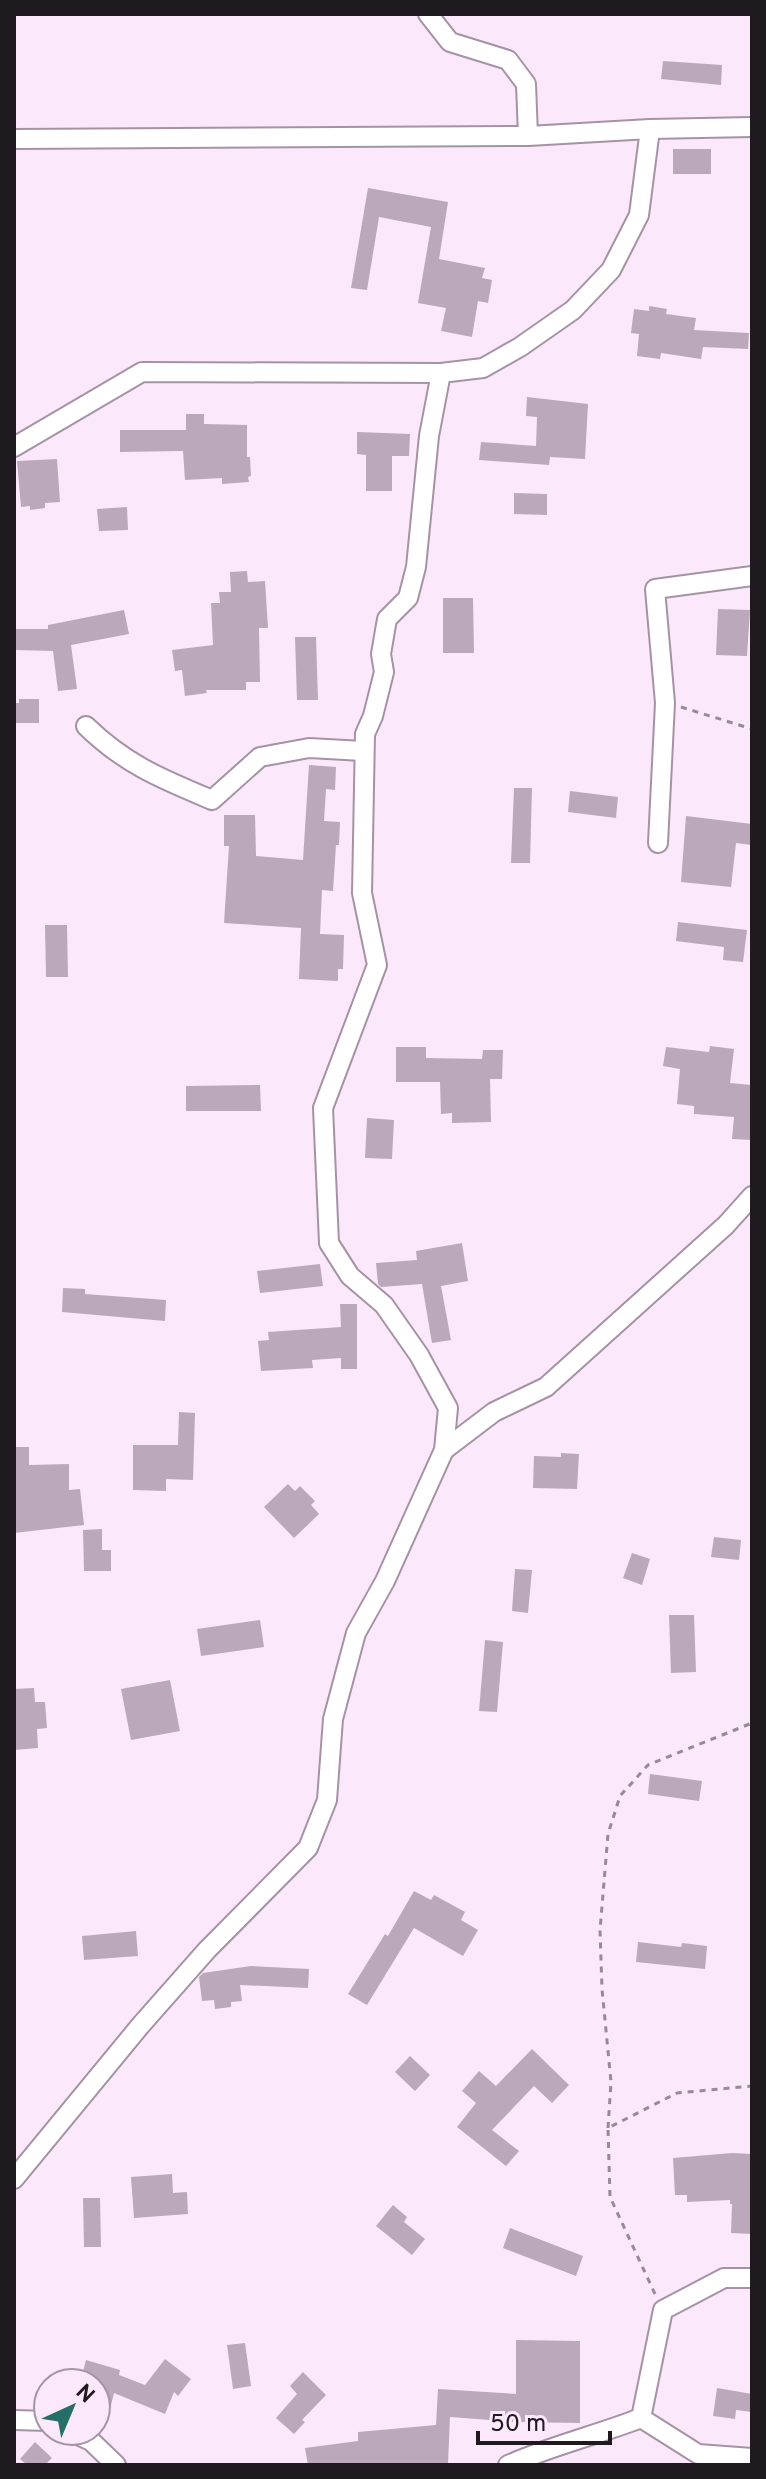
<svg xmlns="http://www.w3.org/2000/svg" width="766" height="2479" viewBox="0 0 766 2479" font-family="Overpass,sans-serif">
  <rect width="100%" height="100%" fill="#fbe8fb"/>
  <g fill="#bba9bb">
    <polygon points="663,61 722,65 721,85 661,79"/>
    <rect x="673" y="149" width="38" height="25"/>
    <polygon points="368,188 448,202 439,259 485,268 482,278 492,280 488,303 478,301 472,337 441,331 446,308 418,303 431,227 379,217 367,290 351,288"/>
    <polygon points="649,306 667,309 666,314 696,318 694,330 749,333 748,349 703,347 701,359 661,353 660,359 637,356 639,334 631,333 634,309 649,311"/>
    <polygon points="527,397 588,404 585,459 550,457 549,465 479,460 481,442 536,446 537,417 526,416"/>
    <polygon points="186,414 204,414 204,424 247,425 247,457 250,457 251,476 248,477 249,482 222,484 222,478 185,480 183,451 120,452 120,430 186,430"/>
    <polygon points="357,432 410,434 409,456 392,456 392,491 366,491 366,455 357,454"/>
    <polygon points="57,459 60,502 45,503 45,508 30,510 30,506 21,507 17,461"/>
    <polygon points="514,493 547,494 547,515 514,514"/>
    <polygon points="127,507 128,530 99,531 97,509"/>
    <polygon points="247,571 248,582 265,581 268,628 259,628 260,682 246,682 246,690 206,690 207,693 185,696 182,670 175,671 172,650 213,645 211,603 220,603 219,592 231,592 230,572"/>
    <polygon points="443,598 473,598 474,653 443,653"/>
    <polygon points="718,609 750,610 747,656 716,655"/>
    <polygon points="124,610 129,634 71,645 77,689 58,691 53,651 14,650 14,629 48,629 48,625"/>
    <polygon points="295,637 316,637 318,700 297,700"/>
    <polygon points="19,699 39,699 39,723 14,723 14,703 19,703"/>
    <polygon points="309,765 336,767 335,790 326,789 324,821 340,822 339,845 336,845 333,891 322,890 320,934 344,935 343,969 338,969 338,981 299,979 301,928 224,923 229,846 224,846 224,815 255,815 256,856 303,860"/>
    <polygon points="514,788 532,788 530,863 511,863"/>
    <polygon points="570,791 618,797 616,818 568,812"/>
    <polygon points="686,816 752,824 752,845 736,843 731,887 681,882"/>
    <polygon points="678,922 747,930 743,962 723,960 724,947 676,941"/>
    <polygon points="45,925 67,925 68,977 46,977"/>
    <polygon points="710,1046 734,1049 730,1083 752,1085 752,1140 732,1139 734,1117 694,1114 694,1106 677,1104 680,1069 663,1066 666,1047 709,1052"/>
    <polygon points="396,1047 426,1047 426,1058 482,1059 483,1050 503,1050 502,1079 490,1079 491,1122 452,1123 452,1113 441,1114 440,1082 396,1082"/>
    <polygon points="260,1085 261,1111 186,1111 186,1086"/>
    <polygon points="367,1118 394,1120 392,1159 365,1158"/>
    <polygon points="462,1243 468,1281 441,1286 451,1340 432,1343 422,1284 381,1287 378,1284 376,1263 417,1260 416,1251"/>
    <polygon points="320,1264 323,1286 260,1293 257,1271"/>
    <polygon points="63,1288 85,1289 85,1294 166,1300 165,1321 62,1312"/>
    <polygon points="340,1304 357,1304 357,1369 341,1369 341,1358 312,1360 313,1368 261,1371 258,1341 269,1340 268,1332 341,1327"/>
    <polygon points="179,1412 195,1413 193,1480 166,1479 166,1491 133,1490 133,1445 178,1445"/>
    <polygon points="14,1447 29,1447 29,1465 69,1464 69,1490 80,1489 84,1525 14,1533"/>
    <polygon points="561,1453 579,1454 577,1489 533,1488 534,1456 561,1457"/>
    <polygon points="288,1484 295,1491 300,1486 315,1501 311,1505 319,1514 294,1538 264,1507"/>
    <polygon points="102,1529 102,1550 111,1550 111,1571 84,1571 83,1530"/>
    <polygon points="714,1537 741,1540 739,1560 711,1557"/>
    <polygon points="632,1553 650,1559 642,1585 623,1578"/>
    <polygon points="515,1569 532,1570 528,1613 512,1611"/>
    <polygon points="669,1615 694,1615 696,1672 671,1673"/>
    <polygon points="260,1620 264,1647 201,1656 197,1629"/>
    <polygon points="485,1640 503,1642 497,1712 479,1711"/>
    <polygon points="170,1680 180,1731 131,1740 121,1689"/>
    <polygon points="34,1688 35,1702 45,1702 47,1728 37,1729 38,1748 14,1750 14,1689"/>
    <polygon points="650,1774 702,1781 699,1801 648,1794"/>
    <polygon points="414,1891 431,1900 434,1895 465,1912 461,1920 478,1930 463,1956 414,1928 367,2005 348,1994 385,1934 388,1936"/>
    <polygon points="136,1931 138,1956 84,1960 82,1936"/>
    <polygon points="638,1942 681,1947 682,1943 707,1946 705,1969 636,1962"/>
    <polygon points="251,1966 309,1969 308,1988 240,1985 242,2001 231,2002 231,2007 215,2009 214,2000 202,2001 199,1977 203,1973"/>
    <polygon points="532,2049 569,2085 552,2103 534,2086 492,2130 519,2151 506,2166 457,2127 476,2103 462,2091 479,2071 496,2086"/>
    <polygon points="410,2056 430,2075 415,2091 395,2072"/>
    <polygon points="732,2153 752,2154 752,2234 731,2233 732,2204 730,2204 730,2200 687,2202 687,2195 675,2195 673,2158"/>
    <polygon points="172,2174 173,2193 187,2192 188,2214 134,2218 131,2177"/>
    <polygon points="83,2198 100,2198 101,2247 84,2247"/>
    <polygon points="393,2205 407,2217 404,2222 425,2239 412,2255 376,2226"/>
    <polygon points="510,2228 583,2256 576,2276 503,2248"/>
    <polygon points="516,2340 580,2341 580,2423 516,2422 450,2417 448,2464 308,2465 305,2448 358,2441 358,2432 436,2425 438,2389 516,2394"/>
    <polygon points="245,2343 251,2386 233,2389 227,2345"/>
    <polygon points="165,2359 191,2379 178,2396 174,2392 165,2414 114,2393 111,2405 96,2401 96,2383 80,2383 86,2360 120,2370 119,2375 145,2385"/>
    <polygon points="303,2372 326,2395 302,2420 305,2422 294,2434 276,2418 297,2394 290,2386"/>
    <polygon points="717,2388 752,2394 752,2412 736,2410 735,2419 713,2416"/>
    <polygon points="35,2442 52,2458 45,2465 27,2465 20,2459"/>
  </g>
  <g fill="none" stroke-linecap="round" stroke-linejoin="round">
    <g stroke="#a593a5" stroke-width="22">
      <g id="minor">
        <polyline points="428,14 450,42 508,60 526,84 528,136"/>
        <polyline points="14,139 528,136 650,129 752,127"/>
        <polyline points="14,447 142,372 441,373"/>
        <path d="M86,726C126,765 162,779 212,800L260,757L309,748L363,751"/>
        <polyline points="658,843 665,703 655,589 752,576"/>
        <polyline points="444,1450 494,1412 546,1387 726,1225 752,1196"/>
        <polyline points="14,2179 140,2026 207,1950 308,1848 327,1800 333,1719 356,1633 385,1581 444,1450 448,1408 419,1355 384,1305 350,1276 329,1243 323,1108 377,965 362,893 365,734 373,716 384,672 381,654 387,619 408,598 416,567 429,436 441,373 483,368 520,347 573,310 611,270 639,215 650,129"/>
        <polyline points="641,2418 663,2310 724,2278 752,2278"/>
        <polyline points="641,2418 698,2454 752,2458"/>
        <polyline points="14,2420 48,2421"/>
        <polyline points="69,2431 91,2441 116,2465"/>
        <path d="M508,2465C551,2446 597,2435 641,2418"/>
      </g>
    </g>
    <g stroke="#978a97" stroke-width="3" stroke-dasharray="6 6" stroke-linecap="butt">
      <polyline points="681,707 752,729"/>
      <polyline points="608,2128 611,2082 602,1989 600,1930 608,1834 620,1796 648,1765 752,1723"/>
      <polyline points="655,2294 610,2197 608,2128 677,2093 752,2086"/>
    </g>
    <use href="#minor" stroke="#fff" stroke-width="18"/>
  </g>
  <rect width="766" height="2479" fill="none" stroke="#1f1920" stroke-width="32"/>
  <g transform="translate(72 2407) rotate(44)"><circle r="38" fill="#fbe8fb" stroke="#a395a3" stroke-width="2"/>
  <path d="M0-6L14 30L0 20L-14 30Z" fill="#266f69"/>
  <text y="-12" font-size="22" font-weight="bold" text-anchor="middle" fill="#1f1920">N</text>
  </g>
  <path d="M478 2431v12h132v-12" fill="none" stroke="#1f1920" stroke-width="4"/>
  <text x="490" y="2431" font-size="24" fill="#1f1920" stroke="#fbe8fb" stroke-width="6" paint-order="stroke">50 m</text>
</svg>
